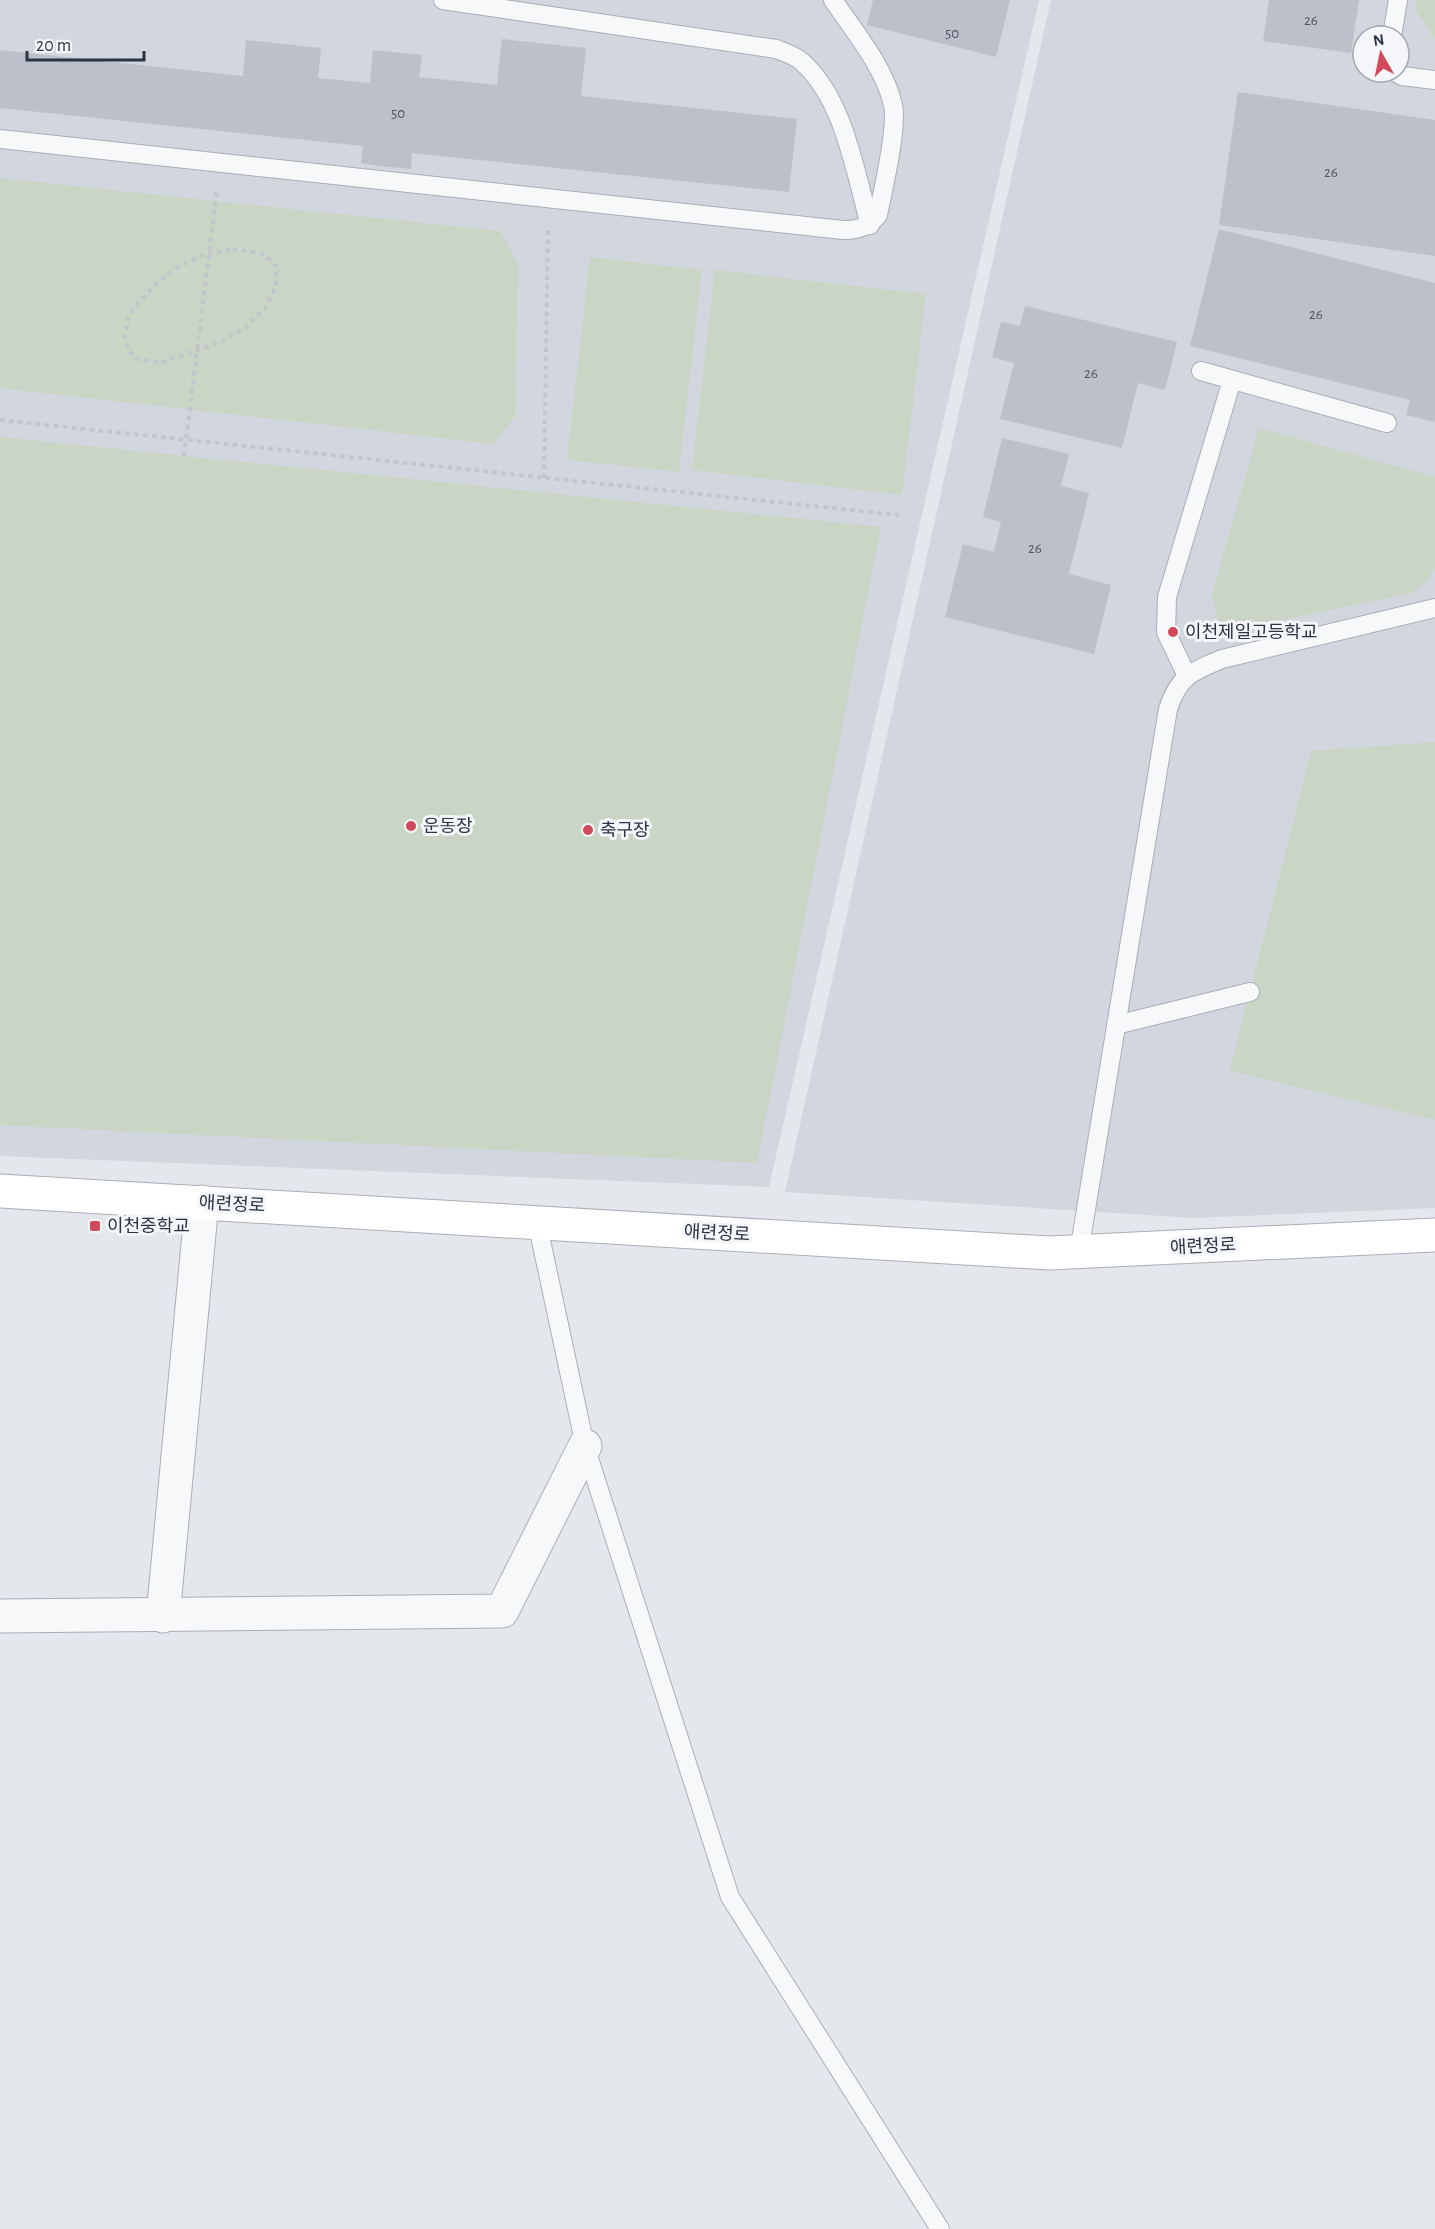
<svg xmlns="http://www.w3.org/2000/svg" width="1435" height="2229" viewBox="0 0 1435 2229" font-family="'Alegreya Sans','Noto Sans KR',sans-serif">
  <rect width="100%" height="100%" fill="#e4e7ec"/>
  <g fill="#d2d6de" fill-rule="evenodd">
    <polygon points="0,0 1039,0 769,1187 0,1156"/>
    <path d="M1051,0H1435V1208L1193,1218L785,1192ZM1363,36H1399V72H1363Z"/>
  </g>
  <g fill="#c9d6c5">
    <polygon points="1417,0 1435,0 1435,40 1415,9"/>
    <polygon points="0,178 500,231 518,264 515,416 494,444 0,388"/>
    <polygon points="590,257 702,270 679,472 567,460"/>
    <polygon points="715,270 926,294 902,495 692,470"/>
    <polygon points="1259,428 1435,477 1435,568 1425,583 1411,593 1220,633 1212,595"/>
    <polygon points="0,437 881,527 757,1163 0,1125"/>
    <polygon points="1435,742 1435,1120 1230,1071 1311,751"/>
  </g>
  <g fill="#bbc0ca">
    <polygon points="873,0 1010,0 996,57 867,25"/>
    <polygon points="1269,0 1359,0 1351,53 1263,41"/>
    <polygon points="502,39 586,48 581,96 797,119 789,192 412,153 411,169 379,166 361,163 363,146 0,108 0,50 243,76 246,40 321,48 318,78 370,83 373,50 422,55 419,77 497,85"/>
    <polygon points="1238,92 1435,120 1435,256 1219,225"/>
    <polygon points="1219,229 1435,283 1435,422 1406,415 1410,400 1190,346"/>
    <polygon points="1025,306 1177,342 1165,390 1138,383 1122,448 1000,419 1014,363 992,357 1001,322 1020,326"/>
    <polygon points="1002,438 1069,454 1061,486 1089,493 1069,574 1111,585 1094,654 945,617 963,544 994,552 1001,522 983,517"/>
  </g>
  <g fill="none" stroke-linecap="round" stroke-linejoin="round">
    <g stroke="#a9aeb7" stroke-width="20">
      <g id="lane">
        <path d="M443,0L776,49C784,52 794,55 801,61C844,98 855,172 870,225"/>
        <polyline points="1392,36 1398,0"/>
        <polyline points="1395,72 1402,76 1435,80"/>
        <path d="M0,139L843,230C859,230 868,227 878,215C883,190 898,127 893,105C885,68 854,31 833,0"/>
        <polyline points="1201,371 1387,423"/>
        <polyline points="1187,676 1166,632 1167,597 1232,380"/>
        <polyline points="1116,1025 1250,992"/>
        <polyline points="537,1222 585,1446 730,1897 940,2229"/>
        <path d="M1079,1252L1168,709C1179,676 1191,672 1222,659L1435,608"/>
      </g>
    </g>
    <g stroke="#a9aeb7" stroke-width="35">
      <g id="street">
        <polyline points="0,1616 502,1611 585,1446"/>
        <polyline points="163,1616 202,1202"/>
      </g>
    </g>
    <g stroke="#a9aeb7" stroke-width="35">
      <polyline id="secondary" points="0,1191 1049,1253 1435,1235"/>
    </g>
    <g stroke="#c2c5cb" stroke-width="4" stroke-dasharray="4.5 4.5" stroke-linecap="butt">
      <polygon points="233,249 264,254 276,266 276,286 265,308 245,328 221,342 160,363 137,359 128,350 125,336 128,320 134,308 153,287 176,268 200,256"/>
      <polyline points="0,420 898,515"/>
      <polyline points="184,456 217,191"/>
      <polyline points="544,478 548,226"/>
    </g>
    <use href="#lane" stroke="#f7f8fa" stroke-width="18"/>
    <use href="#street" stroke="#f7f8fa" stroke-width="33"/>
    <use href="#secondary" stroke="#fff" stroke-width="33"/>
  </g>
  <g fill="#d1495b" stroke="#f4f6f9" stroke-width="2">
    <circle cx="1173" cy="632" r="6"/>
    <circle cx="411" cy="826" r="6"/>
    <circle cx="588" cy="830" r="6"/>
    <rect x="89" y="1220" width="12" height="12" rx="3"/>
  </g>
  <g text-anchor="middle" stroke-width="6" stroke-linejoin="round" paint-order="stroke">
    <g font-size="15" fill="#4f5766">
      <text x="1311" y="25">26</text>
      <text x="952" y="38">50</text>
      <text x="398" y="118">50</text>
      <text x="1331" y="177">26</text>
      <text x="1316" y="319">26</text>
      <text x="1091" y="378">26</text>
      <text x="1035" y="553">26</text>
    </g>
    <g font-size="18" fill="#2b3445" stroke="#f4f6f9" text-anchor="start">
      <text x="1185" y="638">이천제일고등학교</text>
      <text x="423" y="832">운동장</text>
      <text x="600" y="836">축구장</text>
      <text x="107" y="1232">이천중학교</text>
    </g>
    <g font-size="18" fill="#2b3445" stroke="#f4f6f9">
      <text transform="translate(232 1204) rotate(3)" y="6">애련정로</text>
      <text transform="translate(717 1233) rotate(3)" y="6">애련정로</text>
      <text transform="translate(1203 1246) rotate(-3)" y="6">애련정로</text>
    </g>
  </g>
  <g transform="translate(1381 54) rotate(351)"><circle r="28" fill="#f4f6f9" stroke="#a4a8b1" stroke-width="1.5"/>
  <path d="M0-4.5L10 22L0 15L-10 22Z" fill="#d1495b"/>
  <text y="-9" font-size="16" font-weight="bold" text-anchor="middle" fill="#2b3445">N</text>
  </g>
  <path d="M27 51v9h117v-9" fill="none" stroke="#2b3445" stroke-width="3"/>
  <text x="36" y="51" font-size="18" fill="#2b3445" stroke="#f4f6f9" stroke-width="4.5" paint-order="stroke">20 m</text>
</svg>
